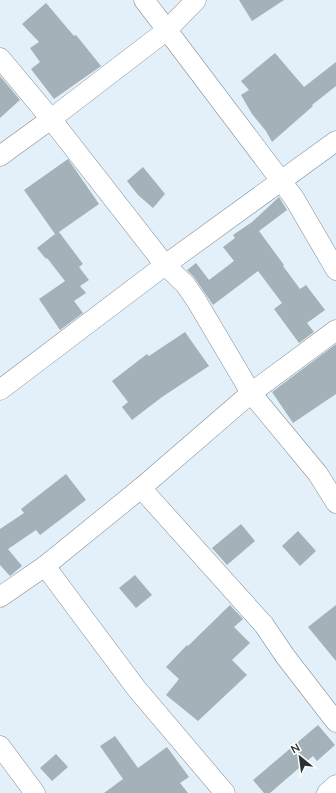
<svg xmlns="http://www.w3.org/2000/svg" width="336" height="793" viewBox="0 0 336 793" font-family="Mulish,sans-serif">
  <rect width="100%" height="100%" fill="#e3f0fa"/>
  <g fill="#a4b1b9">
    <polygon points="239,0 284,0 252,21"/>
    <polygon points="46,3 74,36 76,35 101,66 54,99 31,69 40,62 30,48 39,42 22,24"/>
    <polygon points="275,53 304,87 336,62 336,86 312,105 313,106 272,142 266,131 252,114 241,95 249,90 241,81"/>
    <polygon points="0,76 20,100 0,118"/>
    <polygon points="68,159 99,204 59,232 83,264 79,267 89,280 80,286 86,293 74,301 83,313 60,330 39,299 65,281 47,258 46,259 37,248 55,234 24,190"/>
    <polygon points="143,167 165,194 153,208 138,195 127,181"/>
    <polygon points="279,197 287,210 259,231 284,265 283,266 300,289 306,285 325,310 307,323 314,332 299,343 274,309 282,303 258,271 213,305 194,277 187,270 196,263 209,280 234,261 223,247 235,238 233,235 252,222"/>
    <polygon points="185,332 209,366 162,397 132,420 122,407 128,402 112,381 147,354 149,356"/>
    <polygon points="336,344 336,394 293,423 272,392"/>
    <polygon points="66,474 86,500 40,535 36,530 8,549 22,566 10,576 0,565 0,529 24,513 21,509"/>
    <polygon points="241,524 255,541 227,565 212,548"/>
    <polygon points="298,531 316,551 300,566 282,546"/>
    <polygon points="135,575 152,595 136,608 119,588"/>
    <polygon points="230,605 243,619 234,627 250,643 232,660 247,675 198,721 166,695 179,679 166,667 187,645 188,646"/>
    <polygon points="336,605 336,661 308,627"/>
    <polygon points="318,725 335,745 317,761 313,756 270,793 264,793 253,780"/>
    <polygon points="115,736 138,768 167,747 189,777 180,783 188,793 104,793 123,779 100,746"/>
    <polygon points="56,754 68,767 52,781 40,768"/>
  </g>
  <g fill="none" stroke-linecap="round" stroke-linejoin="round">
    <g stroke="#828d96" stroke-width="21">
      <g id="street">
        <polyline points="144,0 167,30 294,198 336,270"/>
        <polyline points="0,58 51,119 165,265 185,284 196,300 251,393 318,474 336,503"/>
        <polyline points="0,156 51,119 167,30 196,0"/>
        <polyline points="0,390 165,265 336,141"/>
        <polyline points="141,488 264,625 285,656 336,722"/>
        <polyline points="45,566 136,688 225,793"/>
        <polyline points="0,597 45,566 141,488 251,393 336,330"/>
        <polyline points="0,746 35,793"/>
        <polyline points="327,793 336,785"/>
      </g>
    </g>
    <use href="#street" stroke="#fff" stroke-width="20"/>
  </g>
  <g transform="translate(300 757) rotate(331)" stroke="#ffffff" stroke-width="3" paint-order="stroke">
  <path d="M0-3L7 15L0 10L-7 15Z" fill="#2b3033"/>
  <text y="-6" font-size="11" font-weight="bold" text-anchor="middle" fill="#2b3033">N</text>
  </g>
</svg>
